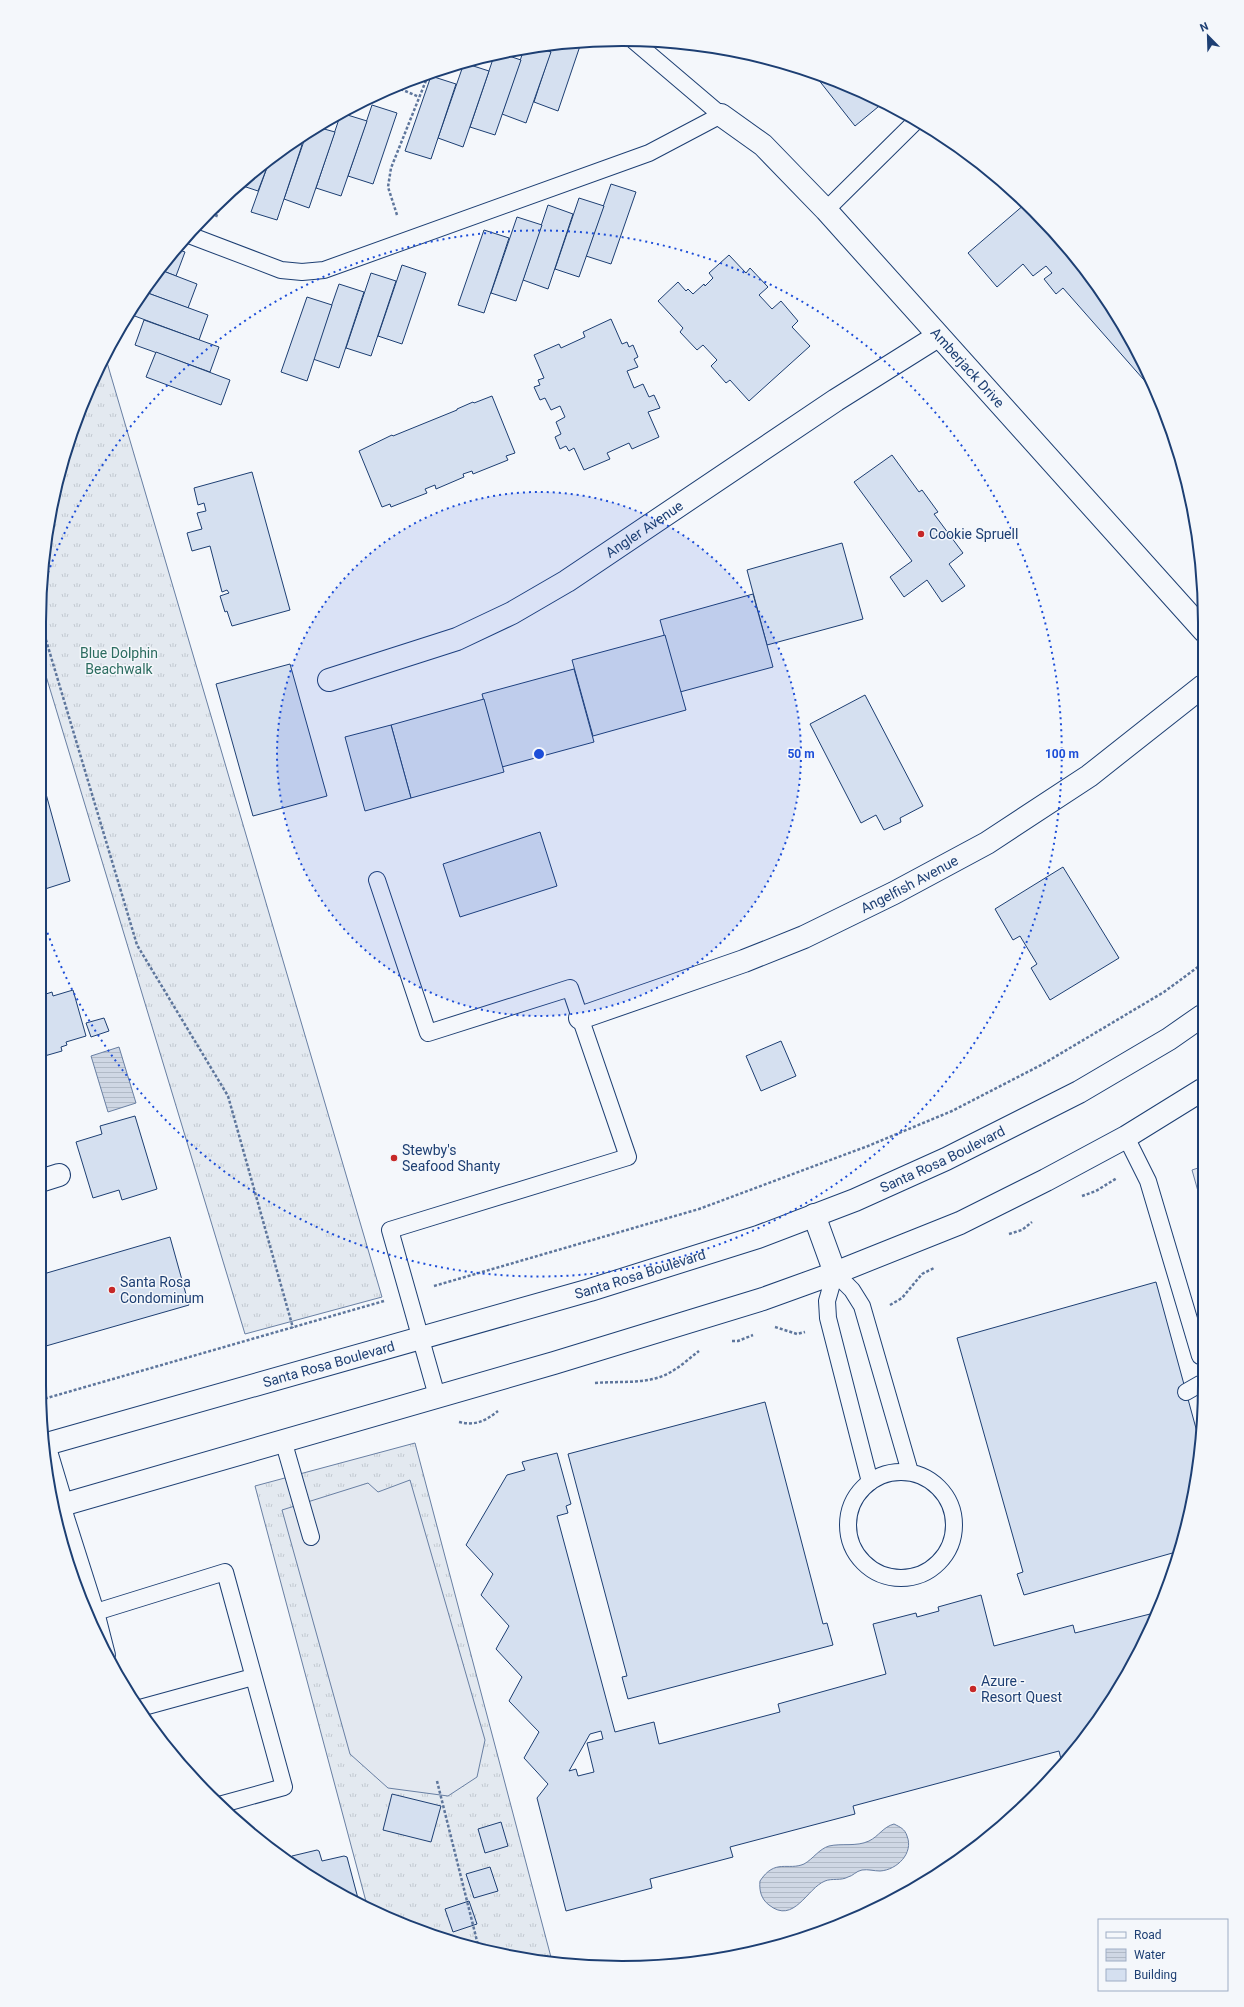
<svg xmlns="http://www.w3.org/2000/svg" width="1244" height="2007" viewBox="0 0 1244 2007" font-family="Roboto,sans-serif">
  <defs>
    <pattern id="grass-tufts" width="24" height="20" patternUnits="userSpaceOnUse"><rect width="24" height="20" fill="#e3e9f0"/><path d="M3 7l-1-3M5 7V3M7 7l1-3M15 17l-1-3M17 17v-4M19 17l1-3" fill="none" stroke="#c2c9d1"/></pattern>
    <pattern id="water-rules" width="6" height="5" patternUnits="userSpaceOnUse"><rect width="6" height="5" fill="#cfd7e4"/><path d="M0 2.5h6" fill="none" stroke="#b1bac7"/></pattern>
  </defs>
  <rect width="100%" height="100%" fill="#f4f7fb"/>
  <g fill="url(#grass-tufts)" stroke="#687fa3">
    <polygon points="106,359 382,1297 245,1334 43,666 44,546 83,399"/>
    <polygon points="415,1443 552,1961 508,1957 435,1937 368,1909 255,1486"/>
  </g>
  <g fill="#e3e8f0" stroke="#687fa3">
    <polygon points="1201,1167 1201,1202 1192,1170"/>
    <polygon points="410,1480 485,1740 477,1777 448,1796 388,1788 350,1754 282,1510 368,1483 378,1492"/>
  </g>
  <g fill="url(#water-rules)" stroke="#687fa3">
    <polygon points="119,1047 136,1103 108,1112 91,1056"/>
    <path d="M894,1824C900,1827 905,1829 907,1836C914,1853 897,1870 880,1871C874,1871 868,1869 862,1870C856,1871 853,1876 848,1877C841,1881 832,1878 825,1881C807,1888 794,1925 769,1905C761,1899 759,1890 760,1881C775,1858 788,1871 804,1864C813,1859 819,1849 829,1846C842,1843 856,1847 869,1841C879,1836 883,1827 894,1824Z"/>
  </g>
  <g fill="#d5e0f0" stroke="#1d3f73" fill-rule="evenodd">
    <polygon points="581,43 558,111 534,102 553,44"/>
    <polygon points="535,47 551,52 526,123 502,114 524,49"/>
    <polygon points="503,54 521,60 495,135 470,127 494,56"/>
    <polygon points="464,63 489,71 463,147 438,138"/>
    <polygon points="814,74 880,99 884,102 855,126"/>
    <polygon points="431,76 456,84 431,159 405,151"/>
    <polygon points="372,105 397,113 373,184 348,176"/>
    <polygon points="341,113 367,121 341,196 316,188"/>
    <polygon points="317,127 335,132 309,208 284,199 306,135"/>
    <polygon points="295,143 302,145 277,220 251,212 269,162"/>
    <polygon points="269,162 258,191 237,184"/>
    <polygon points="611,184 636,192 611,264 586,256"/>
    <polygon points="579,198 604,206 579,277 555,269"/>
    <polygon points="1025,204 1060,237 1127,331 1151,388 1063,288 1056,294 1044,279 1052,273 1046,266 1033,276 1023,264 997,287 968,253"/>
    <polygon points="548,205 573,214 548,289 523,280"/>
    <polygon points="517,217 542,225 516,301 491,293"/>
    <polygon points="484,230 509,238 484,313 458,305"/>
    <polygon points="177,249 185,252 176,276 158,269"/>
    <polygon points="729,255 746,273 750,268 768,287 759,295 772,309 781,301 798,321 792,327 810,346 749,401 730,380 726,383 711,366 717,360 703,345 697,350 680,332 683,328 658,301 678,282 686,291 688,289 693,294 704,284 705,286 713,278 709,273"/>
    <polygon points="402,265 426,273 402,344 378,336"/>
    <polygon points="158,269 197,284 188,308 145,292"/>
    <polygon points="371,273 396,281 371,356 346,348"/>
    <polygon points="339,284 364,292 339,368 313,359"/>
    <polygon points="145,292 208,315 199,340 132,315"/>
    <polygon points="307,297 332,305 307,381 281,372"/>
    <polygon points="611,319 622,344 627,342 629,347 633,345 638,357 634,359 638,367 627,371 634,388 643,384 649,397 654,395 660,408 648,412 659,437 632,449 629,443 607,453 610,459 584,470 574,448 569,451 566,446 560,449 555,437 561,434 556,422 565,417 560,406 551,410 545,398 540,400 534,387 540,385 538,380 544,378 534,355 559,344 561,348 585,337 583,332"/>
    <polygon points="144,320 219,347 210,372 135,345"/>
    <polygon points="156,352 230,380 221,405 146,377"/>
    <polygon points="492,396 515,453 506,456 508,460 473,474 472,471 463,474 464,477 436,489 435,485 425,489 427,493 391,507 390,504 382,507 359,451 392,435 393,436 457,410 457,409 473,402 474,403"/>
    <polygon points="892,455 919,492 922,490 938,512 934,514 963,553 949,564 965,586 942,602 927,580 904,597 890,577 912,561 854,482"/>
    <polygon points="252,472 290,610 232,626 227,611 225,612 220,596 229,593 227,590 222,592 210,546 192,551 187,533 202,529 197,513 206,511 204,503 198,505 194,488"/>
    <polygon points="842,543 863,619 767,645 747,570"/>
    <polygon points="753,594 773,667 680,692 660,620"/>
    <polygon points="665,635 686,710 593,736 572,660"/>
    <polygon points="290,664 327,796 253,816 216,684"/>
    <polygon points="574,669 594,742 502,767 482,694"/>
    <polygon points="865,695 923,806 900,818 901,822 884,830 876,815 861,823 810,724"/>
    <polygon points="484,699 504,772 411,798 391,725"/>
    <polygon points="391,725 411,798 365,811 345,737"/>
    <polygon points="43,783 70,881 42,890"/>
    <polygon points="540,832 557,886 460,917 443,864"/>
    <polygon points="1063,867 1119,958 1050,1000 1031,968 1037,964 1020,936 1013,940 995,909"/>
    <polygon points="44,990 46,994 52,992 53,996 73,990 86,1036 66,1042 67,1045 61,1047 62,1051 41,1057 41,991"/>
    <polygon points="104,1018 109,1031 91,1037 86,1023"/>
    <polygon points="781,1041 796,1076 761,1091 746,1056"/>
    <polygon points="135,1116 157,1189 122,1200 119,1190 93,1198 76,1142 102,1134 100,1126"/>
    <polygon points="170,1237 189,1305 39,1348 40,1275"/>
    <polygon points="1156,1282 1200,1443 1200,1461 1176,1552 1024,1595 1017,1574 1023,1572 957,1338"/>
    <polygon points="765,1402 823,1624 827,1623 833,1645 628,1699 622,1677 627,1676 568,1454"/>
    <path d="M557,1453L571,1504L566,1506L568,1513L557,1516L615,1732L654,1722L659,1744L780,1712L778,1704L886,1674L873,1624L916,1613L917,1617L939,1611L938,1607L981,1595L994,1646L1073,1625L1075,1633L1158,1612L1085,1740L1070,1757L1061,1759L1059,1751L853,1806L855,1814L730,1847L733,1857L650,1879L652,1888L566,1911L537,1798L548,1784L524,1758L539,1732L509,1701L522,1677L496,1649L509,1626L481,1595L493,1574L466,1545L507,1475L525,1470L522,1462ZM601,1731L603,1739L587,1743L594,1772L578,1776L576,1769L569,1771L590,1734Z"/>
    <polygon points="392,1794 441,1806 431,1842 383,1830"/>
    <polygon points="501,1822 508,1846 485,1853 478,1829"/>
    <polygon points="317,1850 319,1851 322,1861 344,1856 347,1857 360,1906 298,1870 290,1863 289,1859 292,1856"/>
    <polygon points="490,1867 498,1891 474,1898 466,1874"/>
    <polygon points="469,1901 477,1924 453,1932 445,1909"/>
  </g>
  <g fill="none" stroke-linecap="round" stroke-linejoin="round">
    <g stroke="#1d3f73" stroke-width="18">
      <g id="lane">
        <polyline points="826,210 916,121"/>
        <polyline points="189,235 281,270 302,272 324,270 649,153 721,115 634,41"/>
        <polyline points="377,880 428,1033 570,988 628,1157 390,1230 437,1396"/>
        <polyline points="1126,1137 1148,1181 1200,1356"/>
        <polyline points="1186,1392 1200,1384"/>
        <polyline points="283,1440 311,1537"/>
        <circle cx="901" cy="1525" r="53"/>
        <polyline points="870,1482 828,1318 827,1301 835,1273 852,1290 862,1306 910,1472"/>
        <polyline points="62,1505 96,1612 225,1572 284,1787 219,1805"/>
        <polyline points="87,1614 96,1612 107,1655"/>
        <polyline points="140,1708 253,1677"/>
      </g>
    </g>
    <g stroke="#1d3f73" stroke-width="24">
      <g id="street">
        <path id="s1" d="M721,115L763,145L826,210L1204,631"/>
        <path id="s2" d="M329,680L457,639L512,613L567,581L836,400L938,336"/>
        <path id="s3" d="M580,1018L744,961L804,937L894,893L987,843L1089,776L1203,686"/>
        <polyline points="40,1181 59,1175"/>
      </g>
    </g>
    <g stroke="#1d3f73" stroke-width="24">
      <g id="secondary">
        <polyline points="814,1215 835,1273"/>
        <path id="s4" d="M43,1445L590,1290L758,1237L855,1200L946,1159L1079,1092L1169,1039L1202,1016"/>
        <polyline points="44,1445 62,1505"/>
        <polyline points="55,1507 554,1363 763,1299 835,1273 960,1223 1046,1180 1126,1137 1202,1090"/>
      </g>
    </g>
    <g stroke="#5e769c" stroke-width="2.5" stroke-dasharray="3 2" stroke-linecap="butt">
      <polyline points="396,87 419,97"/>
      <polyline points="397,215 388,187 391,168 429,73"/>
      <polyline points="216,217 222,201"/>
      <polyline points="43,630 137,945 228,1096 293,1328"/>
      <polyline points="1082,1196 1096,1191 1117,1178"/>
      <polyline points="1009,1234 1022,1230 1032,1222"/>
      <polyline points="434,1286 699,1209 868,1146 952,1111 1043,1064 1164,992 1202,964"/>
      <polyline points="890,1305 902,1298 922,1274 934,1268"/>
      <polyline points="775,1327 797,1334 805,1332"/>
      <polyline points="732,1341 738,1341 753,1335"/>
      <path d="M595,1383C617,1381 639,1384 660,1377C675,1372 687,1360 699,1351"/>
      <polyline points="40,1400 384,1301"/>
      <path d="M459,1422C476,1426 485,1421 498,1411"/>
      <polyline points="437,1781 479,1949"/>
    </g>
    <use href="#lane" stroke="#f4f7fb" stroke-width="16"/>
    <use href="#street" stroke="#f4f7fb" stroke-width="22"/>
    <use href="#secondary" stroke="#f4f7fb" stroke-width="22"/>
  </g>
  <circle cx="539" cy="754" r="262" fill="#1d4ed8" fill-opacity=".12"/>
  <g fill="none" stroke="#1d4ed8" stroke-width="2" stroke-dasharray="2 4">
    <circle cx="539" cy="754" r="262"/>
    <path d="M44 584A523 523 0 1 1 43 920"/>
  </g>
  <g fill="#c62828" stroke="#f4f7fb" stroke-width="1.5">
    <circle cx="921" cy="534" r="4"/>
    <circle cx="394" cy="1158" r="4"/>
    <circle cx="112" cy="1290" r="4"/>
    <circle cx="973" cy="1689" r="4"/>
  </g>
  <g text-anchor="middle" stroke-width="3" stroke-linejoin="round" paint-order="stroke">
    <g font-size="14" fill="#1d3f73" stroke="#f4f7fb">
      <text dy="5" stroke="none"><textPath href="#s1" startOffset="354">Amberjack Drive</textPath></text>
      <text dy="5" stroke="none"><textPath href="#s2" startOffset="352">Angler Avenue</textPath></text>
      <text dy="5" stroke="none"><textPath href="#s3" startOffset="356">Angelfish Avenue</textPath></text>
      <text dy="5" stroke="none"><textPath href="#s4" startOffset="945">Santa Rosa Boulevard</textPath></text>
      <text dy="5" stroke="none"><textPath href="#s4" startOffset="621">Santa Rosa Boulevard</textPath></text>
      <text dy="5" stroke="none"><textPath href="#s4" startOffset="297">Santa Rosa Boulevard</textPath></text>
    </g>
    <g font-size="14" fill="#1d3f73" stroke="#f4f7fb" text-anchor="start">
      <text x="929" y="539">Cookie Spruell</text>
      <text x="402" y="1155">Stewby's<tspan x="402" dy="16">Seafood Shanty</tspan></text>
      <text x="120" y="1287">Santa Rosa<tspan x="120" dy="16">Condominum</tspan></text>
      <text x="981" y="1686">Azure -<tspan x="981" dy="16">Resort Quest</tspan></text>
    </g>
    <g font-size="14" fill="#2c6c60" stroke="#f4f7fb">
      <text x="119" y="658">Blue Dolphin<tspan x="119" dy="16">Beachwalk</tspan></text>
    </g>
  </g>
  <path d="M0 0H1244V2007H0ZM622 46H622A576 576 0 0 1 1198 622V1385A576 576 0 0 1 622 1961H622A576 576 0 0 1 46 1385V622A576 576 0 0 1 622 46Z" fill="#f4f7fb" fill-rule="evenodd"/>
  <path fill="none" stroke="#1d3f73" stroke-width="2" d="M622 46H622A576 576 0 0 1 1198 622V1385A576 576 0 0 1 622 1961H622A576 576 0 0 1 46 1385V622A576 576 0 0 1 622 46Z"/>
  <circle cx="539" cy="754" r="6" fill="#1d4ed8" stroke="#f4f7fb" stroke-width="2"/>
  <g font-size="12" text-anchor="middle" font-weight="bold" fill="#1d4ed8" stroke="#f4f7fb" stroke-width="3" stroke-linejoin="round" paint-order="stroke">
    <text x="801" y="758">50 m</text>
    <text x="1062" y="758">100 m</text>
  </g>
  <rect x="1098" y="1919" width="130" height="72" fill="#f4f7fb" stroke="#9eadc5"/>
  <rect x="1106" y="1932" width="20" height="6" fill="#f4f7fb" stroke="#9eadc5"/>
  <text x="1134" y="1939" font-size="12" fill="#1d3f73">Road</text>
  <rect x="1106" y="1949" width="20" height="12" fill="url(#water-rules)" stroke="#9eadc5"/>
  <text x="1134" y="1959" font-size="12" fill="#1d3f73">Water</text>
  <rect x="1106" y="1969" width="20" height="12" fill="#d5e0f0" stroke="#9eadc5"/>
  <text x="1134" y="1979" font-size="12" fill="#1d3f73">Building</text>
  <g transform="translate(1208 36) rotate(337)" stroke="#f4f7fb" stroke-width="3" paint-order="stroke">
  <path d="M0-3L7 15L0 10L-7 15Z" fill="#1d3f73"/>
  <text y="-6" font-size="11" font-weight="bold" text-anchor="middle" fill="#1d3f73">N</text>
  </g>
</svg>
